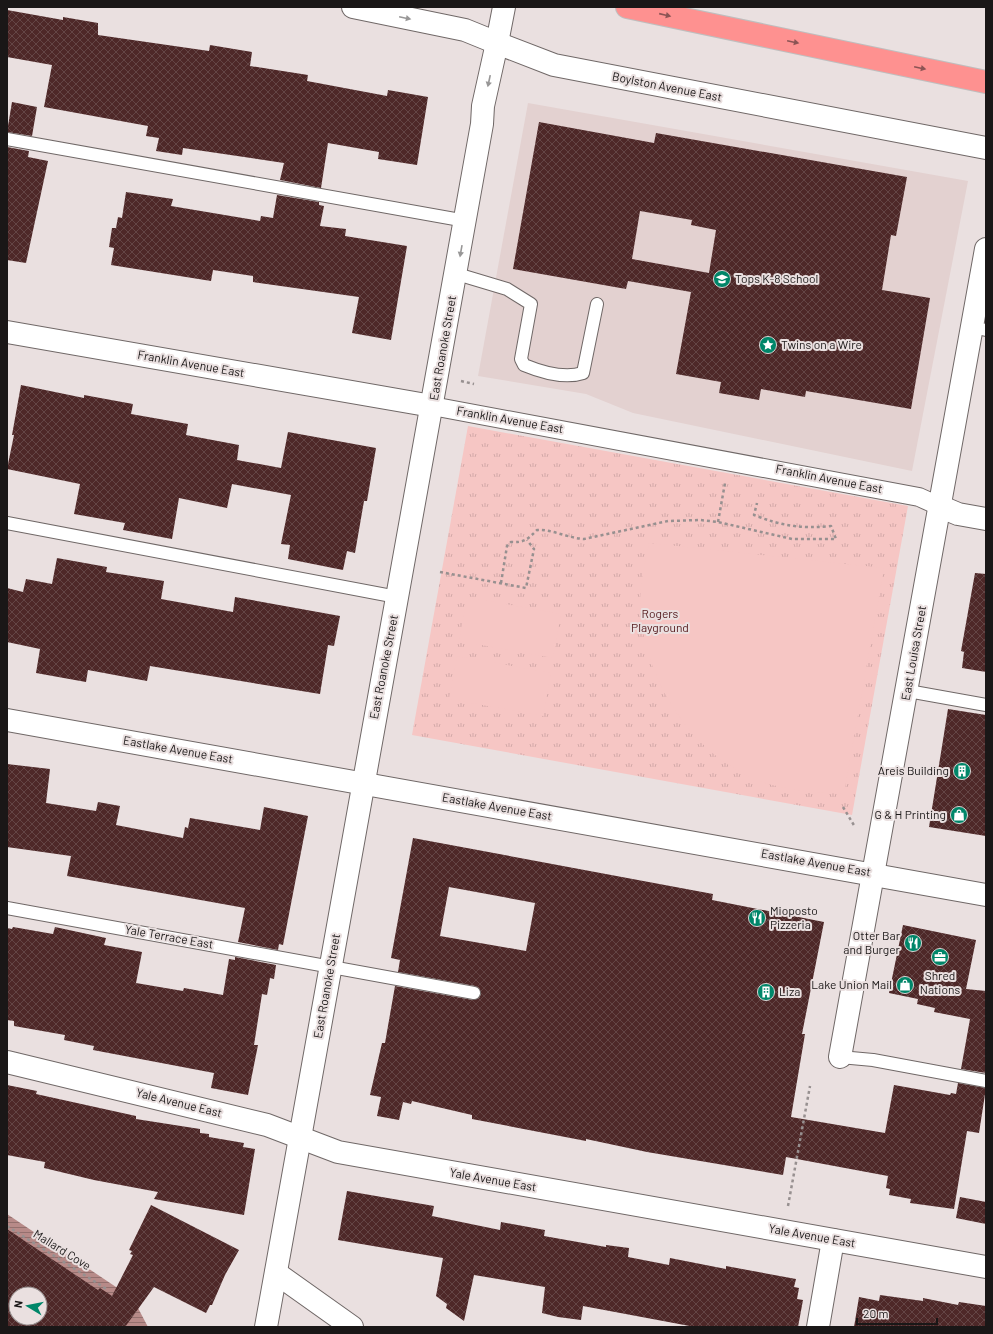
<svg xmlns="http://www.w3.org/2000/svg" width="993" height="1334" viewBox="0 0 993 1334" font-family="Barlow,sans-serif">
  <defs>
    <pattern id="park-tufts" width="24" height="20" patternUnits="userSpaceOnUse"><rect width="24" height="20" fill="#f6c6c4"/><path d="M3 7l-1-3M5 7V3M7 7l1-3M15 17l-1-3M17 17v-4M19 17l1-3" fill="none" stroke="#d2a9a8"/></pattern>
    <pattern id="water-rules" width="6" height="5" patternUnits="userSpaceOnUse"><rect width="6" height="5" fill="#b78a88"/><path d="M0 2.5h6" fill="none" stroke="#94706e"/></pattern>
    <pattern id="building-cross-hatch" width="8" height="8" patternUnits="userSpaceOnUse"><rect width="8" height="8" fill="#4e2828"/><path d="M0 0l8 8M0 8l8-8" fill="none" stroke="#644545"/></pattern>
  </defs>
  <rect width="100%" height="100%" fill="#eae0e0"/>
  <polygon fill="#e3d1d0" points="528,103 968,181 912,471 633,413 586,394 478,376"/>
  <polygon fill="url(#park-tufts)" points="468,426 908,506 852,815 412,735"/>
  <g fill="#f6c6c4">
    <path d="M649,543L884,568L844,794C820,793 797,791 772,785C700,765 649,690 641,618C638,593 644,568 649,543Z"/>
    <polygon points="467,597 561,614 553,658 459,641"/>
    <polygon points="457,656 551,673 543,716 449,699"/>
  </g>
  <path fill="url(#water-rules)" fill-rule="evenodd" d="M7,1214L122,1291L138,1308L148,1327H7ZM16,1294H40V1318H16Z"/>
  <g fill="url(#building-cross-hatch)" fill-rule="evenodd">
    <polygon points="7,10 63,20 63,17 98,23 98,35 209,51 210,45 252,52 250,66 308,75 307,81 387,96 388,90 428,97 417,165 378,159 379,152 328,143 321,188 280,180 284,163 183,148 182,155 156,151 159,138 146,136 148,126 44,107 52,65 7,57"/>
    <polygon points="12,102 37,107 32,136 7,132"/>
    <path d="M539,122L654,143L656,133L907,177L896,236L891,235L882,290L930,298L911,409L806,391L805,397L761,389L759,400L719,393L721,382L676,374L691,292L628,281L626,289L513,269ZM640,211L692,220L691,225L716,230L709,273L632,259Z"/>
    <polygon points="7,147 29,151 28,157 48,161 26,263 7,260"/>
    <polygon points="126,192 173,199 171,206 260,221 261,216 273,218 277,195 319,202 319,205 324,206 320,226 346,229 345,236 407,246 391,340 352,333 359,297 253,282 253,276 213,270 211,281 111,265 114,248 109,247 112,228 116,228 118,217 122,218"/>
    <polygon points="21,385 84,398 84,395 133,404 131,414 188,424 186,435 239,445 237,460 281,468 288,432 376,448 367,501 364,501 355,553 347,551 343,570 288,559 290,545 281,544 291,495 232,484 227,508 179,498 172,539 123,530 125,523 74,514 80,484 7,469 14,435 12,435"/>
    <polygon points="57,558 107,567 106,572 164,581 161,599 233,612 235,597 340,616 334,646 328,645 320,694 150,666 147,681 88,670 86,682 36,673 40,649 7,642 7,588 23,592 26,579 52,584"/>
    <polygon points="975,573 986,574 986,672 962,668 964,652 961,651"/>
    <polygon points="948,709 986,715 986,836 929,827"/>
    <polygon points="7,764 50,769 46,803 96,811 98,802 120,806 116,825 183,838 185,827 188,828 190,818 260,830 264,807 308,816 283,945 279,944 278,950 238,942 245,908 67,876 71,856 7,847"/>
    <path d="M413,838L713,894L712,900L824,922L802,1034H805L791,1117L885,1133L894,1085L950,1095L951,1093L956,1094L958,1083L986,1088L979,1133L967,1131L954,1209L910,1203L911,1199L889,1195L890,1189L886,1188L888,1176L786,1157L783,1175L647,1152L586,1139V1141L472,1119V1115L412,1101L411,1104L403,1102L399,1120L377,1116L381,1097L370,1095L382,1043H385L395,986L473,1000L479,998L481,994L479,988L475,986L398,972L400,960L391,958ZM449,887L535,903L526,951L440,936Z"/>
    <polygon points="903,925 976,940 966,989 986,991 986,1073 961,1069 970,1019 934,1012 935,1008 917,1004 918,999 889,993"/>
    <polygon points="13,927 53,934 55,927 106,938 104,945 142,952 136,983 183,991 184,988 223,995 229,959 235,960 235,957 276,965 274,979 270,978 267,995 262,994 254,1045 258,1045 248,1095 211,1088 214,1073 93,1050 94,1046 64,1040 65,1035 14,1026 14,1021 7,1020 7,928 12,929"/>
    <polygon points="7,1085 37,1091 36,1094 136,1116 136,1119 200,1129 200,1133 209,1134 209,1137 244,1143 243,1147 255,1149 244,1215 154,1199 158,1192 94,1180 44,1168 45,1162 7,1155"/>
    <polygon points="347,1191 434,1206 432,1216 500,1230 501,1222 545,1230 544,1236 606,1247 606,1245 629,1248 628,1257 669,1265 670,1258 726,1269 726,1266 796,1279 794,1287 799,1288 797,1299 803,1300 798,1327 695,1327 583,1306 581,1320 558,1317 542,1313 545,1287 474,1275 464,1321 446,1308 447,1304 436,1296 443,1258 338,1240"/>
    <polygon points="960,1197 986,1202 986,1224 956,1218"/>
    <path d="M151,1205L239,1250L225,1275L212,1305H210L206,1313L154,1287L125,1327H7V1229L98,1290L100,1288L112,1296L133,1255L130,1254L132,1251L129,1250ZM16,1294H40V1318H16Z"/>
    <polygon points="880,1295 923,1301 923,1298 958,1305 959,1302 986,1306 986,1327 854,1327 859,1297 879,1301"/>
  </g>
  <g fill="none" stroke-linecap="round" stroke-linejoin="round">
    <g stroke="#706867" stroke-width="14">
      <g id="service">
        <polyline points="7,139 466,221"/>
        <path d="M457,274L507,289L531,304L521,359L524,365C541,372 565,379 583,373L597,304"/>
        <polyline points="972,327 986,330"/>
        <polyline points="7,523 397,597"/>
        <polyline points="908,691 986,705"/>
        <polyline points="7,908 474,993"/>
        <polyline points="840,1057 873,1060 986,1081"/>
      </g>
    </g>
    <g stroke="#706867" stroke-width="20">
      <polyline id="pedestrian" points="432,406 919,497 939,506"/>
    </g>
    <g stroke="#706867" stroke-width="24">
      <g id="minor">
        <polyline points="7,332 432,406"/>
        <polyline points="939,506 958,514 986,519"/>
        <polyline points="840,1057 986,249"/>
        <polyline points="7,1062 267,1125 338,1152 986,1267"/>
        <polyline points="276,1273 352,1327"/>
        <polyline points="266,1327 482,124 483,106 497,43"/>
        <polyline points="818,1327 833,1240"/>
      </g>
    </g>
    <g stroke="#706867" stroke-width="24">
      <polyline id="tertiary" points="497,43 554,65 986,148"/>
    </g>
    <g stroke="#706867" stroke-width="24">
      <g id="secondary">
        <polyline points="353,7 465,30 497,43 504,7"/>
        <polyline points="7,720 986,895"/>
      </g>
    </g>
    <g stroke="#bfbebe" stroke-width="24">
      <polyline id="motorway" points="627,7 986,82"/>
    </g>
    <g stroke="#979090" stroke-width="2.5" stroke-dasharray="3 3" stroke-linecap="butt">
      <polyline points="461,381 474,384"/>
      <polyline points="718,522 725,483"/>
      <polyline points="440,572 526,588 534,549 527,540"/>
      <path d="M501,583L507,546L511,542C524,543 528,539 537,530C552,529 567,538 584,539L668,521L700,520L718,522L792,539H836L831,526C802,529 782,526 754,515L757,503"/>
      <polyline points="843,807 855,827"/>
      <polyline points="788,1206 810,1086"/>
      <polyline points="7,1226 108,1290"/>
    </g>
    <use href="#service" stroke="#fff" stroke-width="12"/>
    <use href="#pedestrian" stroke="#fff" stroke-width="18"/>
    <use href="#minor" stroke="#fff" stroke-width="22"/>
    <use href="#tertiary" stroke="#fff" stroke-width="22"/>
    <use href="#secondary" stroke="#fff" stroke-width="22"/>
    <use href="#motorway" stroke="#fe9190" stroke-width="22"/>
  </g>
  <defs><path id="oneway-solid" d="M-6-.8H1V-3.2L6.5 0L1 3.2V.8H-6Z"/></defs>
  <g fill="#8c5454">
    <use href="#oneway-solid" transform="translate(665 15) rotate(13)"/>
    <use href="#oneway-solid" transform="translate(793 42) rotate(12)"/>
    <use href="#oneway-solid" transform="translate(920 68) rotate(12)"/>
  </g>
  <g fill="#989797">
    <use href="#oneway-solid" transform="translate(405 18) rotate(12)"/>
    <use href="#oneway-solid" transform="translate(489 81) rotate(102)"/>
    <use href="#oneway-solid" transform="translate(461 251) rotate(100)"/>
  </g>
  <defs>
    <g id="school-disc" transform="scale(0.9)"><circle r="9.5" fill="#008669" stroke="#eae0e0"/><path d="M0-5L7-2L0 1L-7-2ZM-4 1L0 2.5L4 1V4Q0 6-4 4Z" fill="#fff"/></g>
    <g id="sight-disc" transform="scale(0.9)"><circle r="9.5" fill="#008669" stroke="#eae0e0"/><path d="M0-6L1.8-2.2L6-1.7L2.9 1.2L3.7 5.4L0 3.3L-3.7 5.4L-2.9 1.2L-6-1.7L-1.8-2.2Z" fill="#fff"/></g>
    <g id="building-disc" transform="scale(0.9)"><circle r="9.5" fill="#008669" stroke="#eae0e0"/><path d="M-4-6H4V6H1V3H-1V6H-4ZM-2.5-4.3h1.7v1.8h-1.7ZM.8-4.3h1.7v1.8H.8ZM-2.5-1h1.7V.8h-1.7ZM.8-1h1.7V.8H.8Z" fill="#fff"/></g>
    <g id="shop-disc" transform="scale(0.9)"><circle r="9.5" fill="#008669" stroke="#eae0e0"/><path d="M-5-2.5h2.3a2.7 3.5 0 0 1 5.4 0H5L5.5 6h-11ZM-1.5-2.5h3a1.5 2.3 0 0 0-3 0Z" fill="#fff"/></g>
    <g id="restaurant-disc" transform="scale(0.9)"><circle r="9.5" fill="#008669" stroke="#eae0e0"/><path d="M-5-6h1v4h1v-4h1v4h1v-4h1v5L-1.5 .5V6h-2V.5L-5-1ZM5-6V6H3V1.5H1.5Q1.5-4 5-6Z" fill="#fff"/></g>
    <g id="office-disc" transform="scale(0.9)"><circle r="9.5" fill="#008669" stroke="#eae0e0"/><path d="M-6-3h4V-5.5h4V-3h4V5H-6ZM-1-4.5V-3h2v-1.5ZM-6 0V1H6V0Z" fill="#fff"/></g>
  </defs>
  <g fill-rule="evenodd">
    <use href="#school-disc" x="722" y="279"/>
    <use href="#sight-disc" x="768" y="345"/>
    <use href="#building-disc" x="962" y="771"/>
    <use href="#shop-disc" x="959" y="815"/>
    <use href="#restaurant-disc" x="757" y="918"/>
    <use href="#restaurant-disc" x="913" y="943"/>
    <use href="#office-disc" x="940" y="957"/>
    <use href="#shop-disc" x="905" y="985"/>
    <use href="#building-disc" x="766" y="992"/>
  </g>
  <g text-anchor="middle" stroke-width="4" stroke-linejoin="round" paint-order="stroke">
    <g font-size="12" fill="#1a1717" stroke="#eae0e0">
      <text transform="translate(667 87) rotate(11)" y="4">Boylston Avenue East</text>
      <text transform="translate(443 348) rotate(-80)" y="4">East Roanoke Street</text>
      <text transform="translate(191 364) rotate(10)" y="4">Franklin Avenue East</text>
      <text transform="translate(510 420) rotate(10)" y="4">Franklin Avenue East</text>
      <text transform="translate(829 479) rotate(11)" y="4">Franklin Avenue East</text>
      <text transform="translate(914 653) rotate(-80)" y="4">East Louisa Street</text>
      <text transform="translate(384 667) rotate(-79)" y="4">East Roanoke Street</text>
      <text transform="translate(178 750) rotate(10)" y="4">Eastlake Avenue East</text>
      <text transform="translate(497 807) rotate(10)" y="4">Eastlake Avenue East</text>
      <text transform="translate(816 863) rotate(10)" y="4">Eastlake Avenue East</text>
      <text transform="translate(169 937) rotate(10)" y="4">Yale Terrace East</text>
      <text transform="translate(327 986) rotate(-80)" y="4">East Roanoke Street</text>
      <text transform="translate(179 1103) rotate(14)" y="4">Yale Avenue East</text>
      <text transform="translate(493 1180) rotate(10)" y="4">Yale Avenue East</text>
      <text transform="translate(812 1236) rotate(10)" y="4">Yale Avenue East</text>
      <text transform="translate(62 1250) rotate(32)" y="4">Mallard Cove</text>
    </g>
    <g font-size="12" fill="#1a1717" stroke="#eae0e0" text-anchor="start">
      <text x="735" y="283">Tops K-8 School</text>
      <text x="781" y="349">Twins on a Wire</text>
      <text x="949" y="775" text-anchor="end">Areis Building</text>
      <text x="946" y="819" text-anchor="end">G &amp; H Printing</text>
      <text x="770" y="915">Mioposto<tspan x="770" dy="14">Pizzeria</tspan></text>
      <text x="900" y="940" text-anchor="end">Otter Bar<tspan x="900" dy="14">and Burger</tspan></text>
      <text x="940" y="980" text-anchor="middle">Shred<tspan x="940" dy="14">Nations</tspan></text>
      <text x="892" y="989" text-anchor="end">Lake Union Mail</text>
      <text x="779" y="996">Liza</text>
    </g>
    <g font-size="12" fill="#53191c" stroke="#eae0e0">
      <text x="660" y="618">Rogers<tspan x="660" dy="14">Playground</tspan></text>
    </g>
  </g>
  <rect width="993" height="1334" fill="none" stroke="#1a1717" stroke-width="16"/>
  <g transform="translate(28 1306) rotate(280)"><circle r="19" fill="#eae0e0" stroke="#979090"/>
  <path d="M0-3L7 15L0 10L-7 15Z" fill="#008669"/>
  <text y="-6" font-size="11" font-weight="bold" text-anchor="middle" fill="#1a1717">N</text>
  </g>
  <path d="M857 1318v6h80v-6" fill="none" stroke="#1a1717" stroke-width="2"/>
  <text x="863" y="1318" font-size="12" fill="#1a1717" stroke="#eae0e0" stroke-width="3" paint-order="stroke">20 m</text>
</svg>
